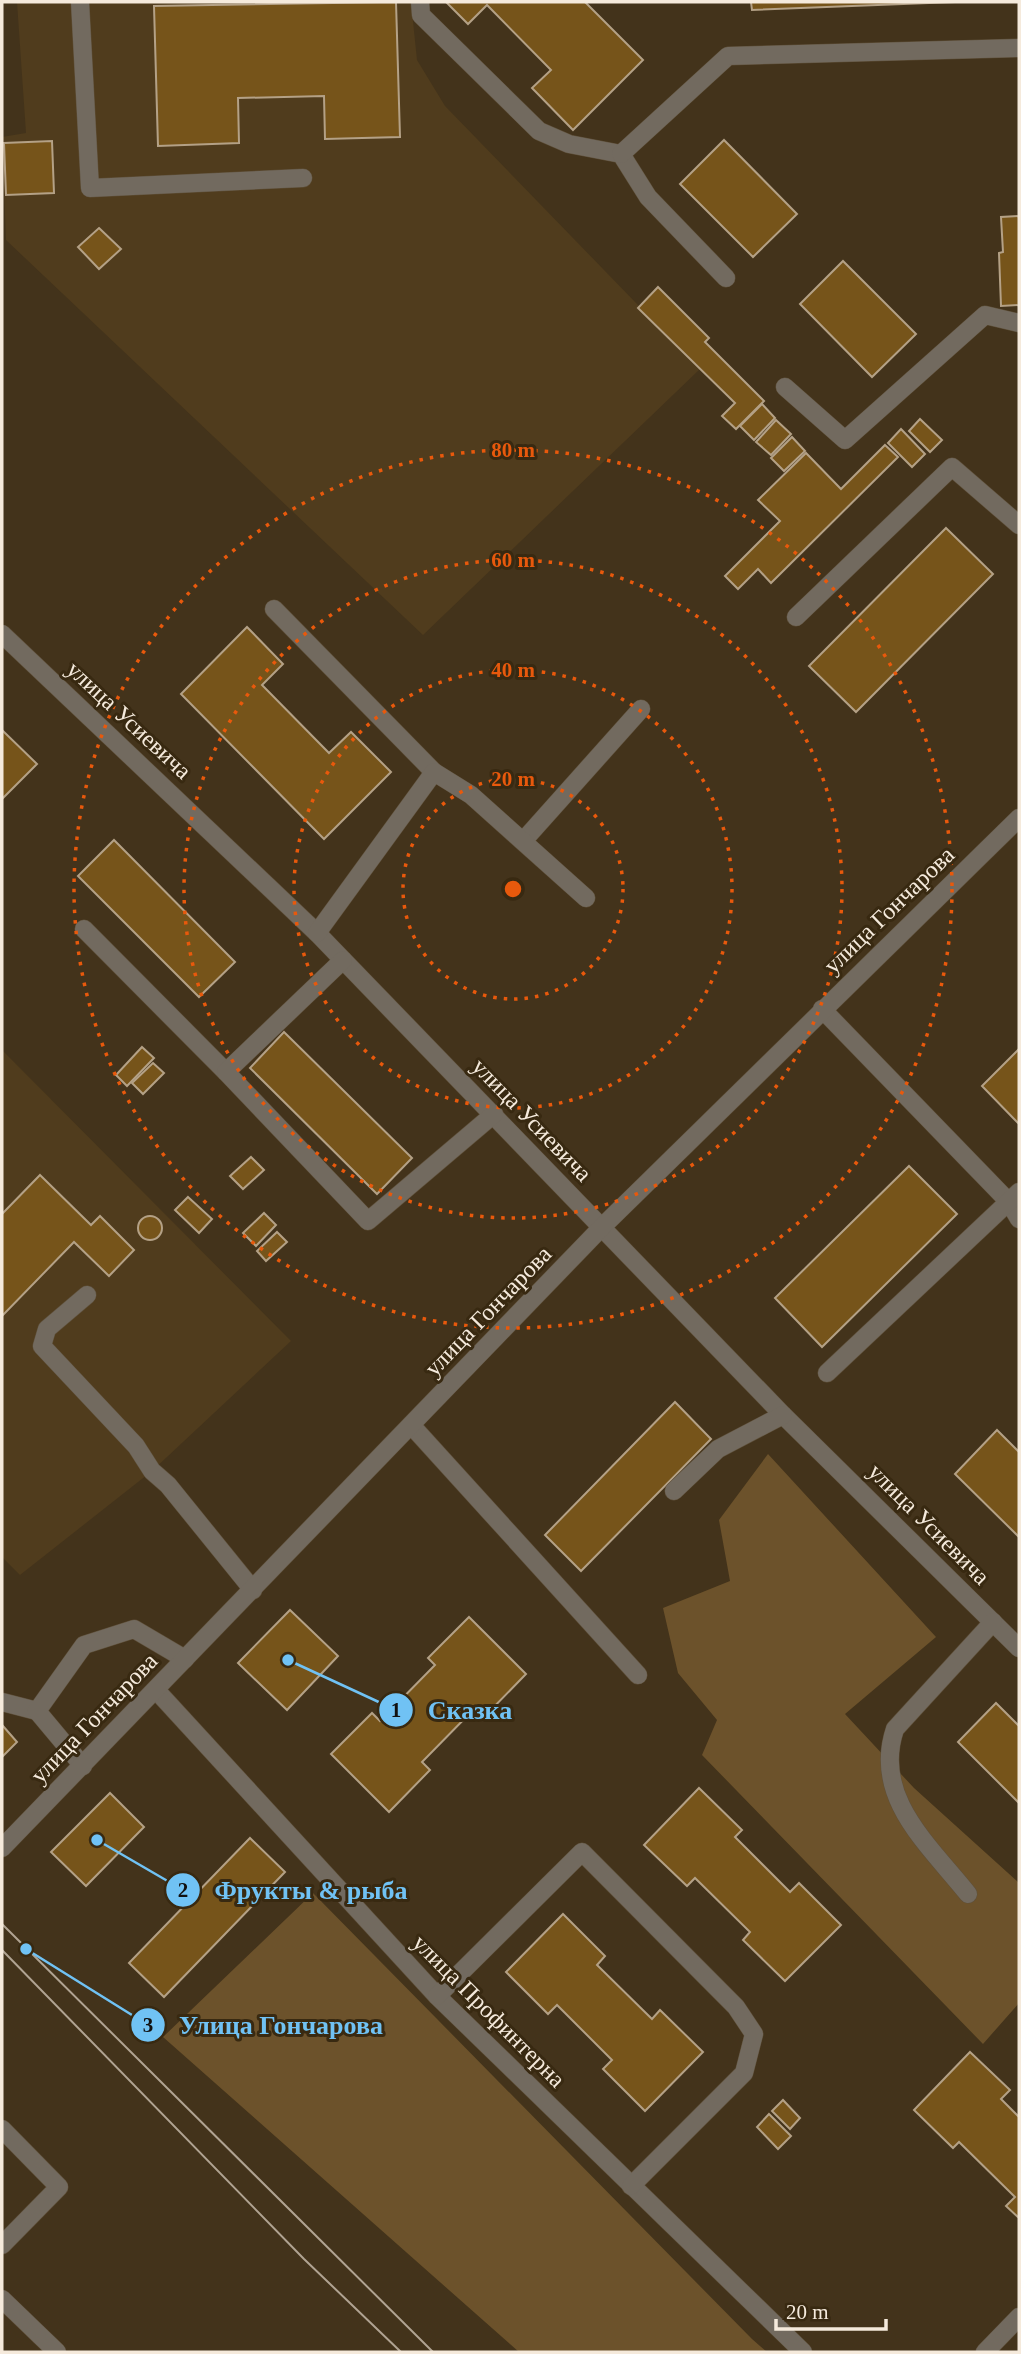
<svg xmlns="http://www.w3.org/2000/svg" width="1021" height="2354" viewBox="0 0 1021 2354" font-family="'Times New Roman',serif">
  <rect width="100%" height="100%" fill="#43331b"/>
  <g fill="#503c1d">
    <polygon points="17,2 411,2 417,60 445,106 700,369 423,635 6,240 2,137 26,133"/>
    <polygon points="2,1050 291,1341 152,1471 20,1575 2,1557"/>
  </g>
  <g fill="#6c522b">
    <polygon points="768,1454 936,1637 845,1714 914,1788 1019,1883 1019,2003 983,2044 702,1755 717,1720 678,1673 663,1608 730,1581 719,1520"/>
    <polygon points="313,1893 752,2339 767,2352 519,2352 163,2037"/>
  </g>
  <g fill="#76541a" stroke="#b4a186" stroke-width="2">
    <polygon points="396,2 400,137 325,139 324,96 238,98 239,143 158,146 154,6"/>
    <polygon points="446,2 585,2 643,60 573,130 532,88 551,70 487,5 468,24"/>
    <polygon points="751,2 955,2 752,10"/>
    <polygon points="724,140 797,214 753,257 680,184"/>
    <polygon points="52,141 54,193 6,195 4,143"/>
    <polygon points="1019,216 1019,305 1001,306 999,253 1003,252 1001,217"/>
    <polygon points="99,228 121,249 99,269 78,247"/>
    <polygon points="843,261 916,334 872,377 800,304"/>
    <polygon points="658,287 709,338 705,342 764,401 736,429 722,416 735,403 638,308"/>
    <polygon points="762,404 775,418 754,440 740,426"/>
    <polygon points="920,419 942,440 930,452 909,431"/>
    <polygon points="776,420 791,434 771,455 756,442"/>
    <polygon points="901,429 925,454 912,467 888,443"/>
    <polygon points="792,437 805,451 784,471 771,458"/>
    <polygon points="885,445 898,457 771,583 758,569 738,589 725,576 780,521 758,500 806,453 841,489"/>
    <polygon points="946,528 993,574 856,712 809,666"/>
    <polygon points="247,627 283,664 262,685 329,753 351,732 391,772 324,839 181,694"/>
    <polygon points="2,730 37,764 2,799"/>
    <polygon points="114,840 235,962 199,997 78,876"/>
    <polygon points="284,1032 412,1158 377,1194 250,1068"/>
    <polygon points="142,1047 154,1058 127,1086 116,1075"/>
    <polygon points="1019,1049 1019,1124 982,1086"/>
    <polygon points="153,1063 164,1073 143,1094 132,1083"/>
    <polygon points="251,1157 264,1170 243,1189 230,1176"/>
    <polygon points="909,1166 957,1214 822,1347 775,1298"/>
    <polygon points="40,1175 91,1225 100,1216 134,1250 109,1276 74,1242 2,1316 2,1214"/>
    <polygon points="188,1197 212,1219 199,1233 175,1210"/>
    <polygon points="264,1213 276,1225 256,1246 243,1233"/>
    <circle cx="150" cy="1228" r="12"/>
    <polygon points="277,1232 287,1242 266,1261 257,1251"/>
    <polygon points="675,1402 711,1439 581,1571 545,1535"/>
    <polygon points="997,1430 1019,1452 1019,1537 955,1474"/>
    <polygon points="290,1610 338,1656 287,1710 238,1663"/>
    <polygon points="469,1617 526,1674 486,1715 477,1706 422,1762 430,1770 389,1812 331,1754 372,1713 380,1721 435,1665 428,1658"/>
    <polygon points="996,1703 1019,1726 1019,1803 958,1742"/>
    <polygon points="3,1726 17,1742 2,1757 2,1727"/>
    <polygon points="699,1788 742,1830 735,1837 790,1892 799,1883 841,1925 785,1981 743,1940 750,1932 695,1878 687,1886 644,1845"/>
    <polygon points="110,1793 144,1827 86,1886 51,1852"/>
    <polygon points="250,1838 285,1872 164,1997 129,1963"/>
    <polygon points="563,1914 605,1956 597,1965 652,2019 660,2010 703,2052 645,2111 603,2069 612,2060 557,2005 548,2014 506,1972"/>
    <polygon points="970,2052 1010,2090 1001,2099 1019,2117 1019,2218 1006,2206 1015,2197 959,2142 953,2148 914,2110"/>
    <polygon points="783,2100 800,2118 790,2129 772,2111"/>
    <polygon points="769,2114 791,2136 778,2149 757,2127"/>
  </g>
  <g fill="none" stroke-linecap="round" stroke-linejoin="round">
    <g stroke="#5f503a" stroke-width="19">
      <g id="minor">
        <polyline points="80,2 90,188 303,178"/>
        <polyline points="420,2 421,15 539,131 569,144 621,154 648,197 726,278"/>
        <polyline points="621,154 728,56 1019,48"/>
        <polyline points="785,387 845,440 985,315 1019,323"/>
        <polyline points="274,609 434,772"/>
        <polyline points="796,617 952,467 1019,525"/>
        <polyline points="2,634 317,933 783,1415 1019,1648"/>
        <polyline points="524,840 641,709"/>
        <polyline points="84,929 226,1072"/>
        <polyline points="317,933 434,772 471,795 586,898"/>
        <polyline points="343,960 226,1072 368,1221 494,1114"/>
        <polyline points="822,1009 1009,1202 1019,1219"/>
        <polyline points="87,1295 47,1329 42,1346 136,1446 152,1471 168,1485 253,1590"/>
        <polyline points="827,1373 1019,1192"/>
        <polyline points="412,1426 638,1675"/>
        <polyline points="674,1491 718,1449 783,1415"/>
        <polyline points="156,1690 437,1996 803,2352"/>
        <polyline points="2,1702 37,1711"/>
        <polyline points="83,1766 37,1711 84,1645 134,1629 185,1659"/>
        <polyline points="2,1848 601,1228 1019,818"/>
        <path d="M968,1894C929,1845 872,1797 895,1729L993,1622"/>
        <polyline points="437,1996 582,1852 736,2007 754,2034 744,2073 631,2186"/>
        <polyline points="2,2129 59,2187 2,2245"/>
        <polyline points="2,2299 57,2352"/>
        <polyline points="985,2352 1019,2317"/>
      </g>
    </g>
    <use href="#minor" stroke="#726a5f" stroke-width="18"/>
    <g stroke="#b0a392" stroke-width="2">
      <polyline points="2,1924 433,2352"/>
      <polyline points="2,1950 304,2259 401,2352"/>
    </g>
  </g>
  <g fill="none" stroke="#e8590c" stroke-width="3.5" stroke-dasharray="3.5 7">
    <circle cx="513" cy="889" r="110"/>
    <circle cx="513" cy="889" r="219"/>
    <circle cx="513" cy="889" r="329"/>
    <circle cx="513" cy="889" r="439"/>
  </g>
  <g text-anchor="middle" stroke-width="6" stroke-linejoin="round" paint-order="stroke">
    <g font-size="24" fill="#f5eadc" stroke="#382911">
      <text transform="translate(129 720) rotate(43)" y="8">улица Усиевича</text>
      <text transform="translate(889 910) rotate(-44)" y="8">улица Гончарова</text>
      <text transform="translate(532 1120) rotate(46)" y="8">улица Усиевича</text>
      <text transform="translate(488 1311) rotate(-46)" y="8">улица Гончарова</text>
      <text transform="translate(929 1524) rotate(45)" y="8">улица Усиевича</text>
      <text transform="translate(94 1718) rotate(-46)" y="8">улица Гончарова</text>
      <text transform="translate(489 2011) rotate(45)" y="8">улица Профинтерна</text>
    </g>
  </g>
  <circle cx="513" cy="889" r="10" fill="#e8590c" stroke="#382911" stroke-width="3.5"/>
  <g font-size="21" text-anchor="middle" font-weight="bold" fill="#e8590c" stroke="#382911" stroke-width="6" stroke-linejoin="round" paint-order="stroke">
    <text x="513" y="457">80 m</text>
    <text x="513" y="567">60 m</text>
    <text x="513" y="677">40 m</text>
    <text x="513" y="786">20 m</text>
  </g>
  <path fill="none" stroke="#70c2f4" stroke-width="2.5" d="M288 1660L396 1710M97 1840L183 1890M26 1949L148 2025"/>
  <g fill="#70c2f4" stroke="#382911" stroke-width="2.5">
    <circle cx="288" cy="1660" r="7"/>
    <circle cx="97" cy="1840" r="7"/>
    <circle cx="26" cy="1949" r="7"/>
    <circle cx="396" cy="1710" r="18"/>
    <circle cx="183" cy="1890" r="18"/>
    <circle cx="148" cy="2025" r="18"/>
  </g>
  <g font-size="21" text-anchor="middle" font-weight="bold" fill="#111">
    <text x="396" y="1717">1</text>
    <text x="183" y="1897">2</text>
    <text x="148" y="2032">3</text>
  </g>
  <g font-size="26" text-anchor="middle" font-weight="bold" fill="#70c2f4" stroke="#382911" stroke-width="6" stroke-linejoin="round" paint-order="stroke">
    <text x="470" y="1719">Сказка</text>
    <text x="311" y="1899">Фрукты &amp; рыба</text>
    <text x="281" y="2034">Улица Гончарова</text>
  </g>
  <rect width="1021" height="2354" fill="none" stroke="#f5eadc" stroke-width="7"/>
  <path d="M776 2319v10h110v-10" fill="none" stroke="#f5eadc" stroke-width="3.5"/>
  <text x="786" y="2319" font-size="21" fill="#f5eadc" stroke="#382911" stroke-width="5" paint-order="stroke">20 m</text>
</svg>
